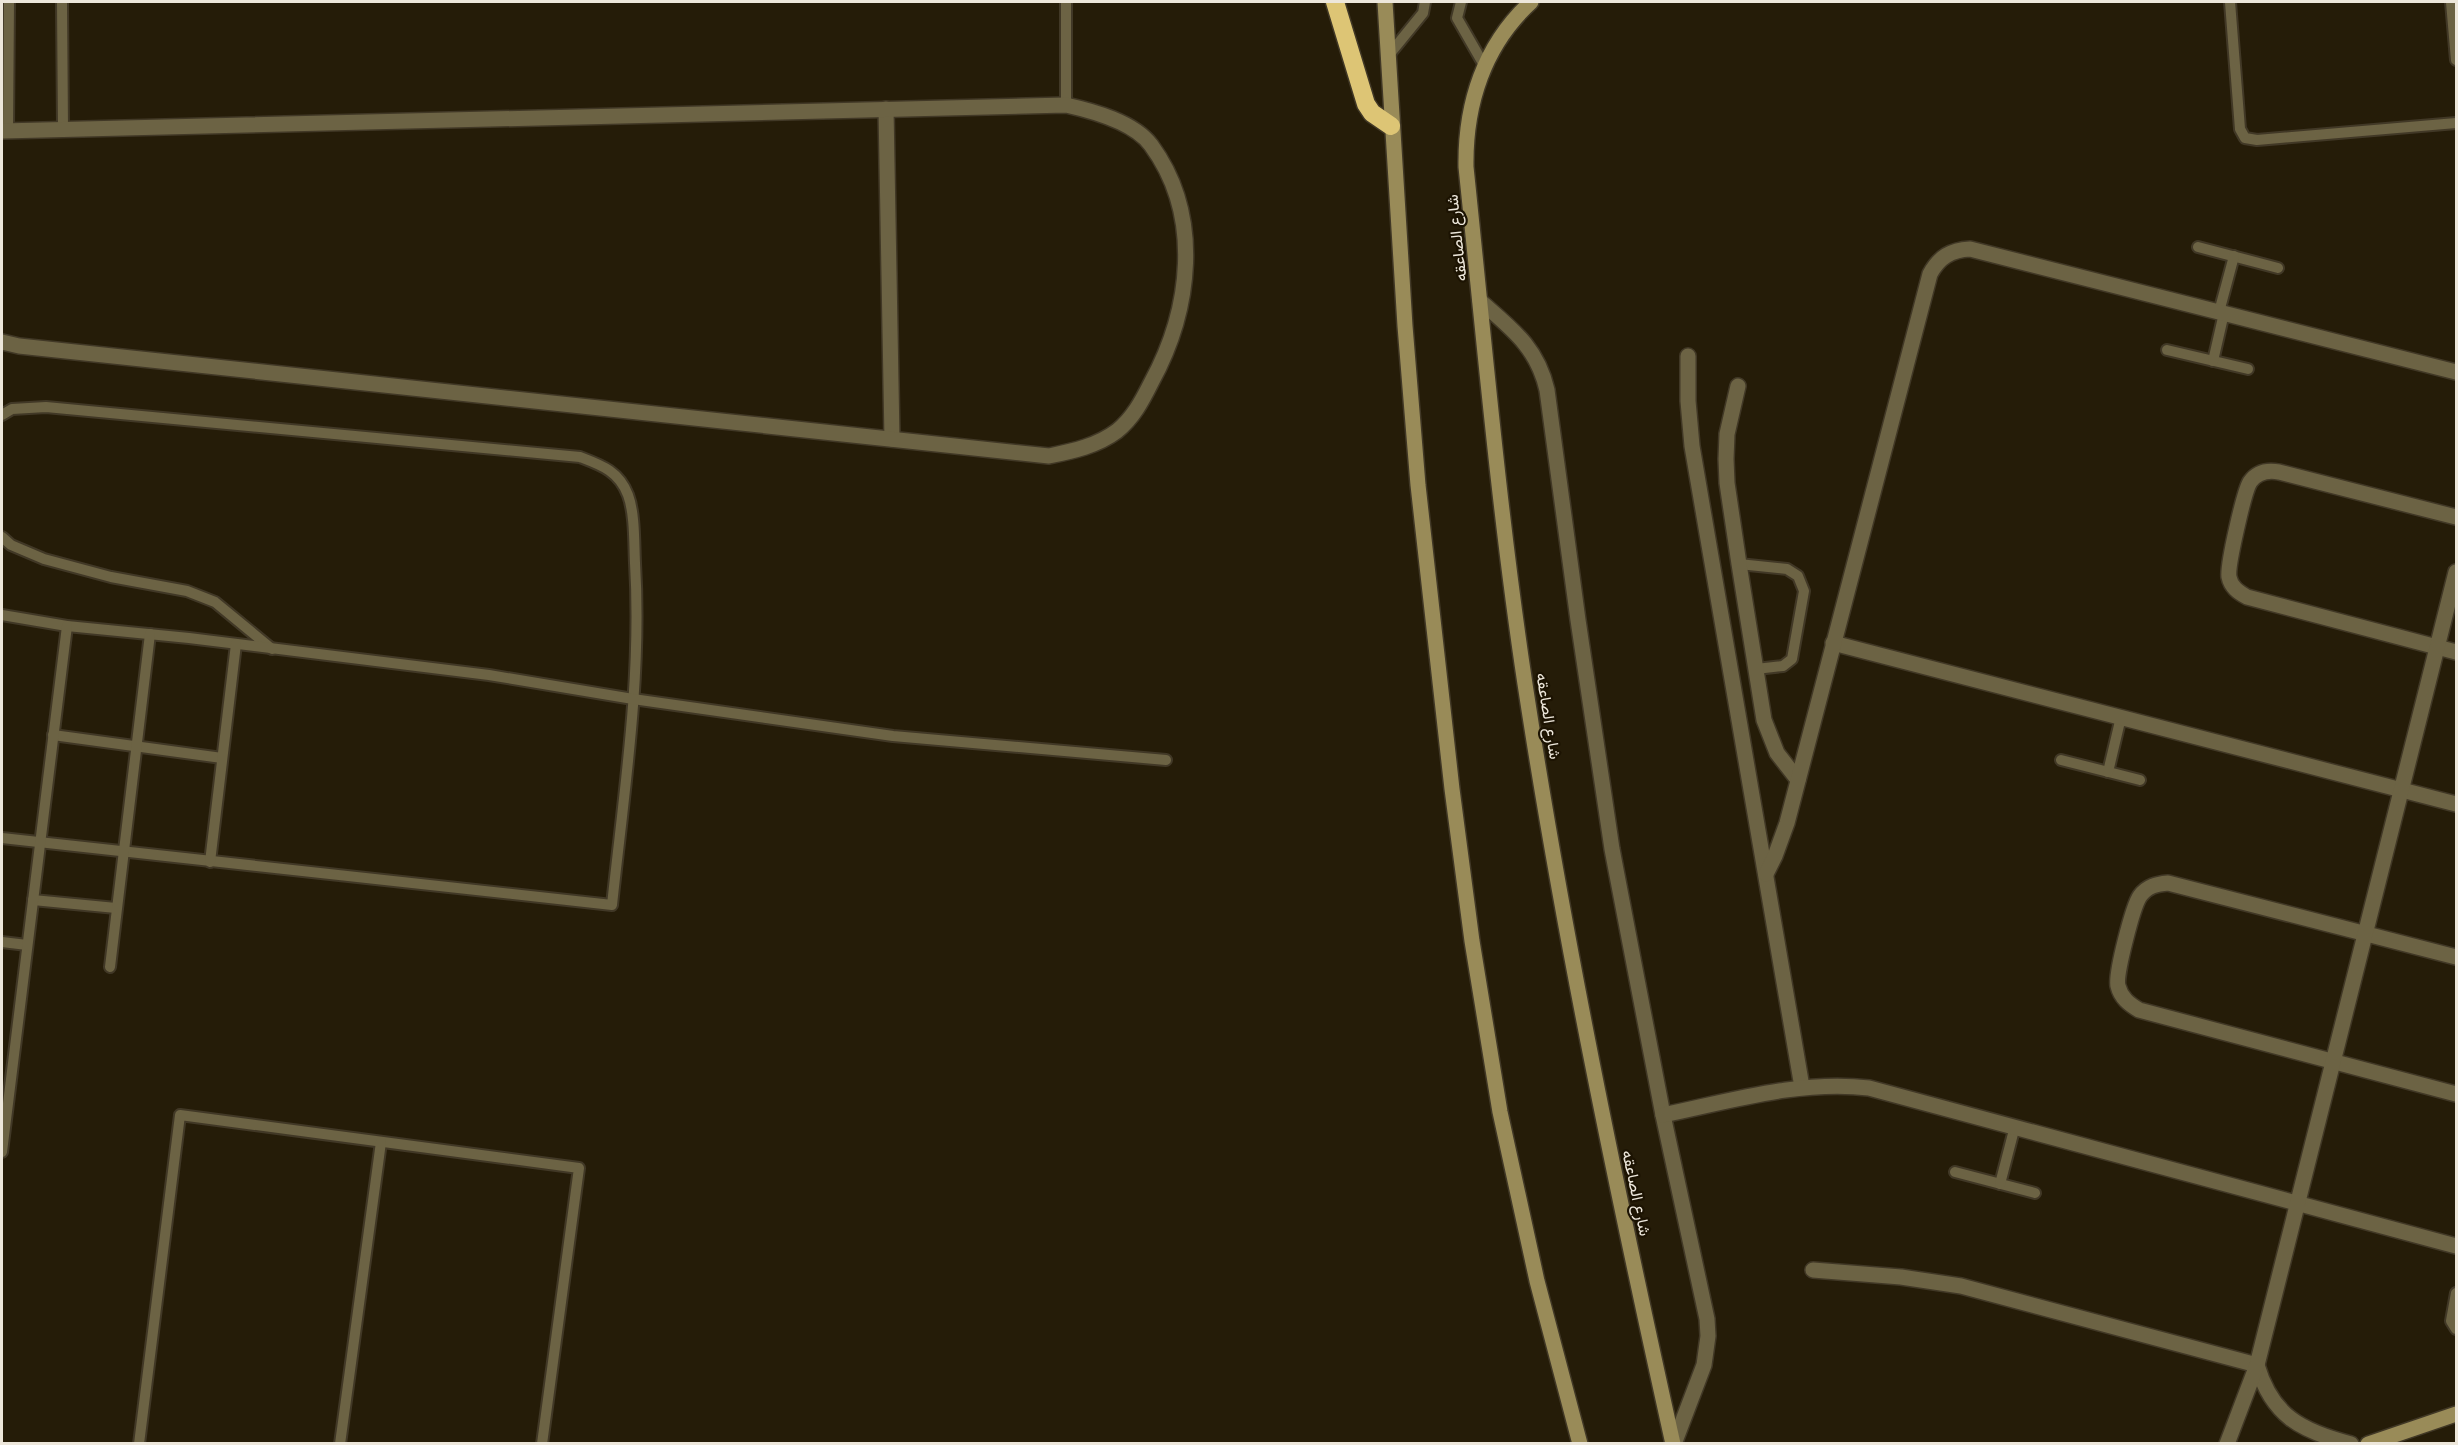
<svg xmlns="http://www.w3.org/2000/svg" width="2458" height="1445" viewBox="0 0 2458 1445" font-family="'PT Sans',Vazirmatn,sans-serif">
  <rect width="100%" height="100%" fill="#251c08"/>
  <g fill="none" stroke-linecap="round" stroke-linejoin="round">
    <g stroke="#413826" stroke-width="14">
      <g id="lane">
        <polyline points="62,2 63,129"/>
        <polyline points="1066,2 1066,105"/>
        <polyline points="1461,2 1457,18 1484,65"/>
        <polyline points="2230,2 2240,129 2245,138 2257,140 2456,123"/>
        <polyline points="2451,2 2456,60"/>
        <polyline points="1388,56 1423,13 1425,2"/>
        <polyline points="8,130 9,2"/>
        <polyline points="2198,247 2278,268"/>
        <polyline points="2219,312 2234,256"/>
        <polyline points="2167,350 2248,369"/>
        <polyline points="2213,361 2224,313"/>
        <path d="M2,415L12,409L46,407L580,457C601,465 619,471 628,495C635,514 634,543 635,563C642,678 624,792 612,905L2,838"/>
        <polyline points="2,537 11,545 44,559 111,577 187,591 215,602 272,649"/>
        <polyline points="1739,564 1787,569 1798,576 1804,591 1792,659 1783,666 1756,669"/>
        <polyline points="2,615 67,626 189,638 489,675 633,699 893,736 1166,760"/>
        <polyline points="53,735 222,758"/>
        <polyline points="2061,760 2140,780"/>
        <polyline points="2108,772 2121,717"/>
        <polyline points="210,862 236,644"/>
        <polyline points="33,900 116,908"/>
        <polyline points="2,942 27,945"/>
        <polyline points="110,967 150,634"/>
        <polyline points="2,1152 67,626"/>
        <polyline points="1955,1172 2035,1193"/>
        <polyline points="2000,1184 2015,1126"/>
        <polyline points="2456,1293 2451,1321 2456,1329"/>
        <polyline points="139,1444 180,1115 579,1168 542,1444"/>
        <polyline points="340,1444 381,1142"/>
      </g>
    </g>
    <g stroke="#413826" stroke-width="18">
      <g id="street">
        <polyline points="886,109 892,439"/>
        <path d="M2,131L1066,105C1093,111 1134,122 1151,145C1203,216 1191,310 1151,383C1142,401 1133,418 1117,431C1097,446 1073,451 1049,456L19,346L2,342"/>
        <path d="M1480,301C1512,329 1537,347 1547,390L1578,620L1612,849L1663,1115L1707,1319L1708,1336L1704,1365L1674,1444"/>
        <polyline points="1688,356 1688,401 1692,446 1802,1087"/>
        <polyline points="1738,386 1727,434 1726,459 1727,483 1739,564 1764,720 1777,753 1798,780"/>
        <path d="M2456,517L2279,472C2268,470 2257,472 2250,482C2244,492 2227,566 2229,577C2231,587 2238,592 2247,597L2456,652"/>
        <polyline points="1833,643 2456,804"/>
        <path d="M1766,874L1775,856L1787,823L1930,274C1939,257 1951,250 1970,249L2456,372"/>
        <path d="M2456,957L2168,883C2157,884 2147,886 2140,896C2133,906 2115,975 2118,986C2121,998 2129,1004 2139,1010L2456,1094"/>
        <path d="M1663,1115C1731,1101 1799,1080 1869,1088L2456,1246"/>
        <polyline points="1813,1270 1901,1277 1961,1286 2257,1365"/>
        <path d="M2257,1365C2272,1416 2301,1431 2351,1444"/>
        <polyline points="2227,1444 2257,1365 2456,572"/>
      </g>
    </g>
    <g stroke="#413826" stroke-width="18">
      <g id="secondary">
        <polyline points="1385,2 1405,326 1418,485 1452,789 1472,941 1500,1112 1537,1281 1580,1444"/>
        <path d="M1531,2C1484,45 1465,104 1466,167C1484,339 1499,512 1525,684C1564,939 1617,1192 1673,1444"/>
        <polyline points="2368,1444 2456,1414"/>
      </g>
    </g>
    <g stroke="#413826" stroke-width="21">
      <polyline id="highway" points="1335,2 1366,104 1372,113 1391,126"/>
    </g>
    <use href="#lane" stroke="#6c6344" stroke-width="10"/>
    <use href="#street" stroke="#6c6344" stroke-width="15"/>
    <use href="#secondary" stroke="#998b58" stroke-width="15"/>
    <use href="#highway" stroke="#ddc575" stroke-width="18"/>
  </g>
  <g text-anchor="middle" stroke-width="4.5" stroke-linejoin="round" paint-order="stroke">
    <g font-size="16" fill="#ede7db" stroke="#1c1302">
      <text transform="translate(1456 238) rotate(-96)" y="6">شارع الصاعقه</text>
      <text transform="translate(1549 716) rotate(81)" y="6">شارع الصاعقه</text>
      <text transform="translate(1637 1193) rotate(78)" y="6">شارع الصاعقه</text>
    </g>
  </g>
  <rect width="2458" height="1445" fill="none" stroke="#ede7db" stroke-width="6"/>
</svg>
